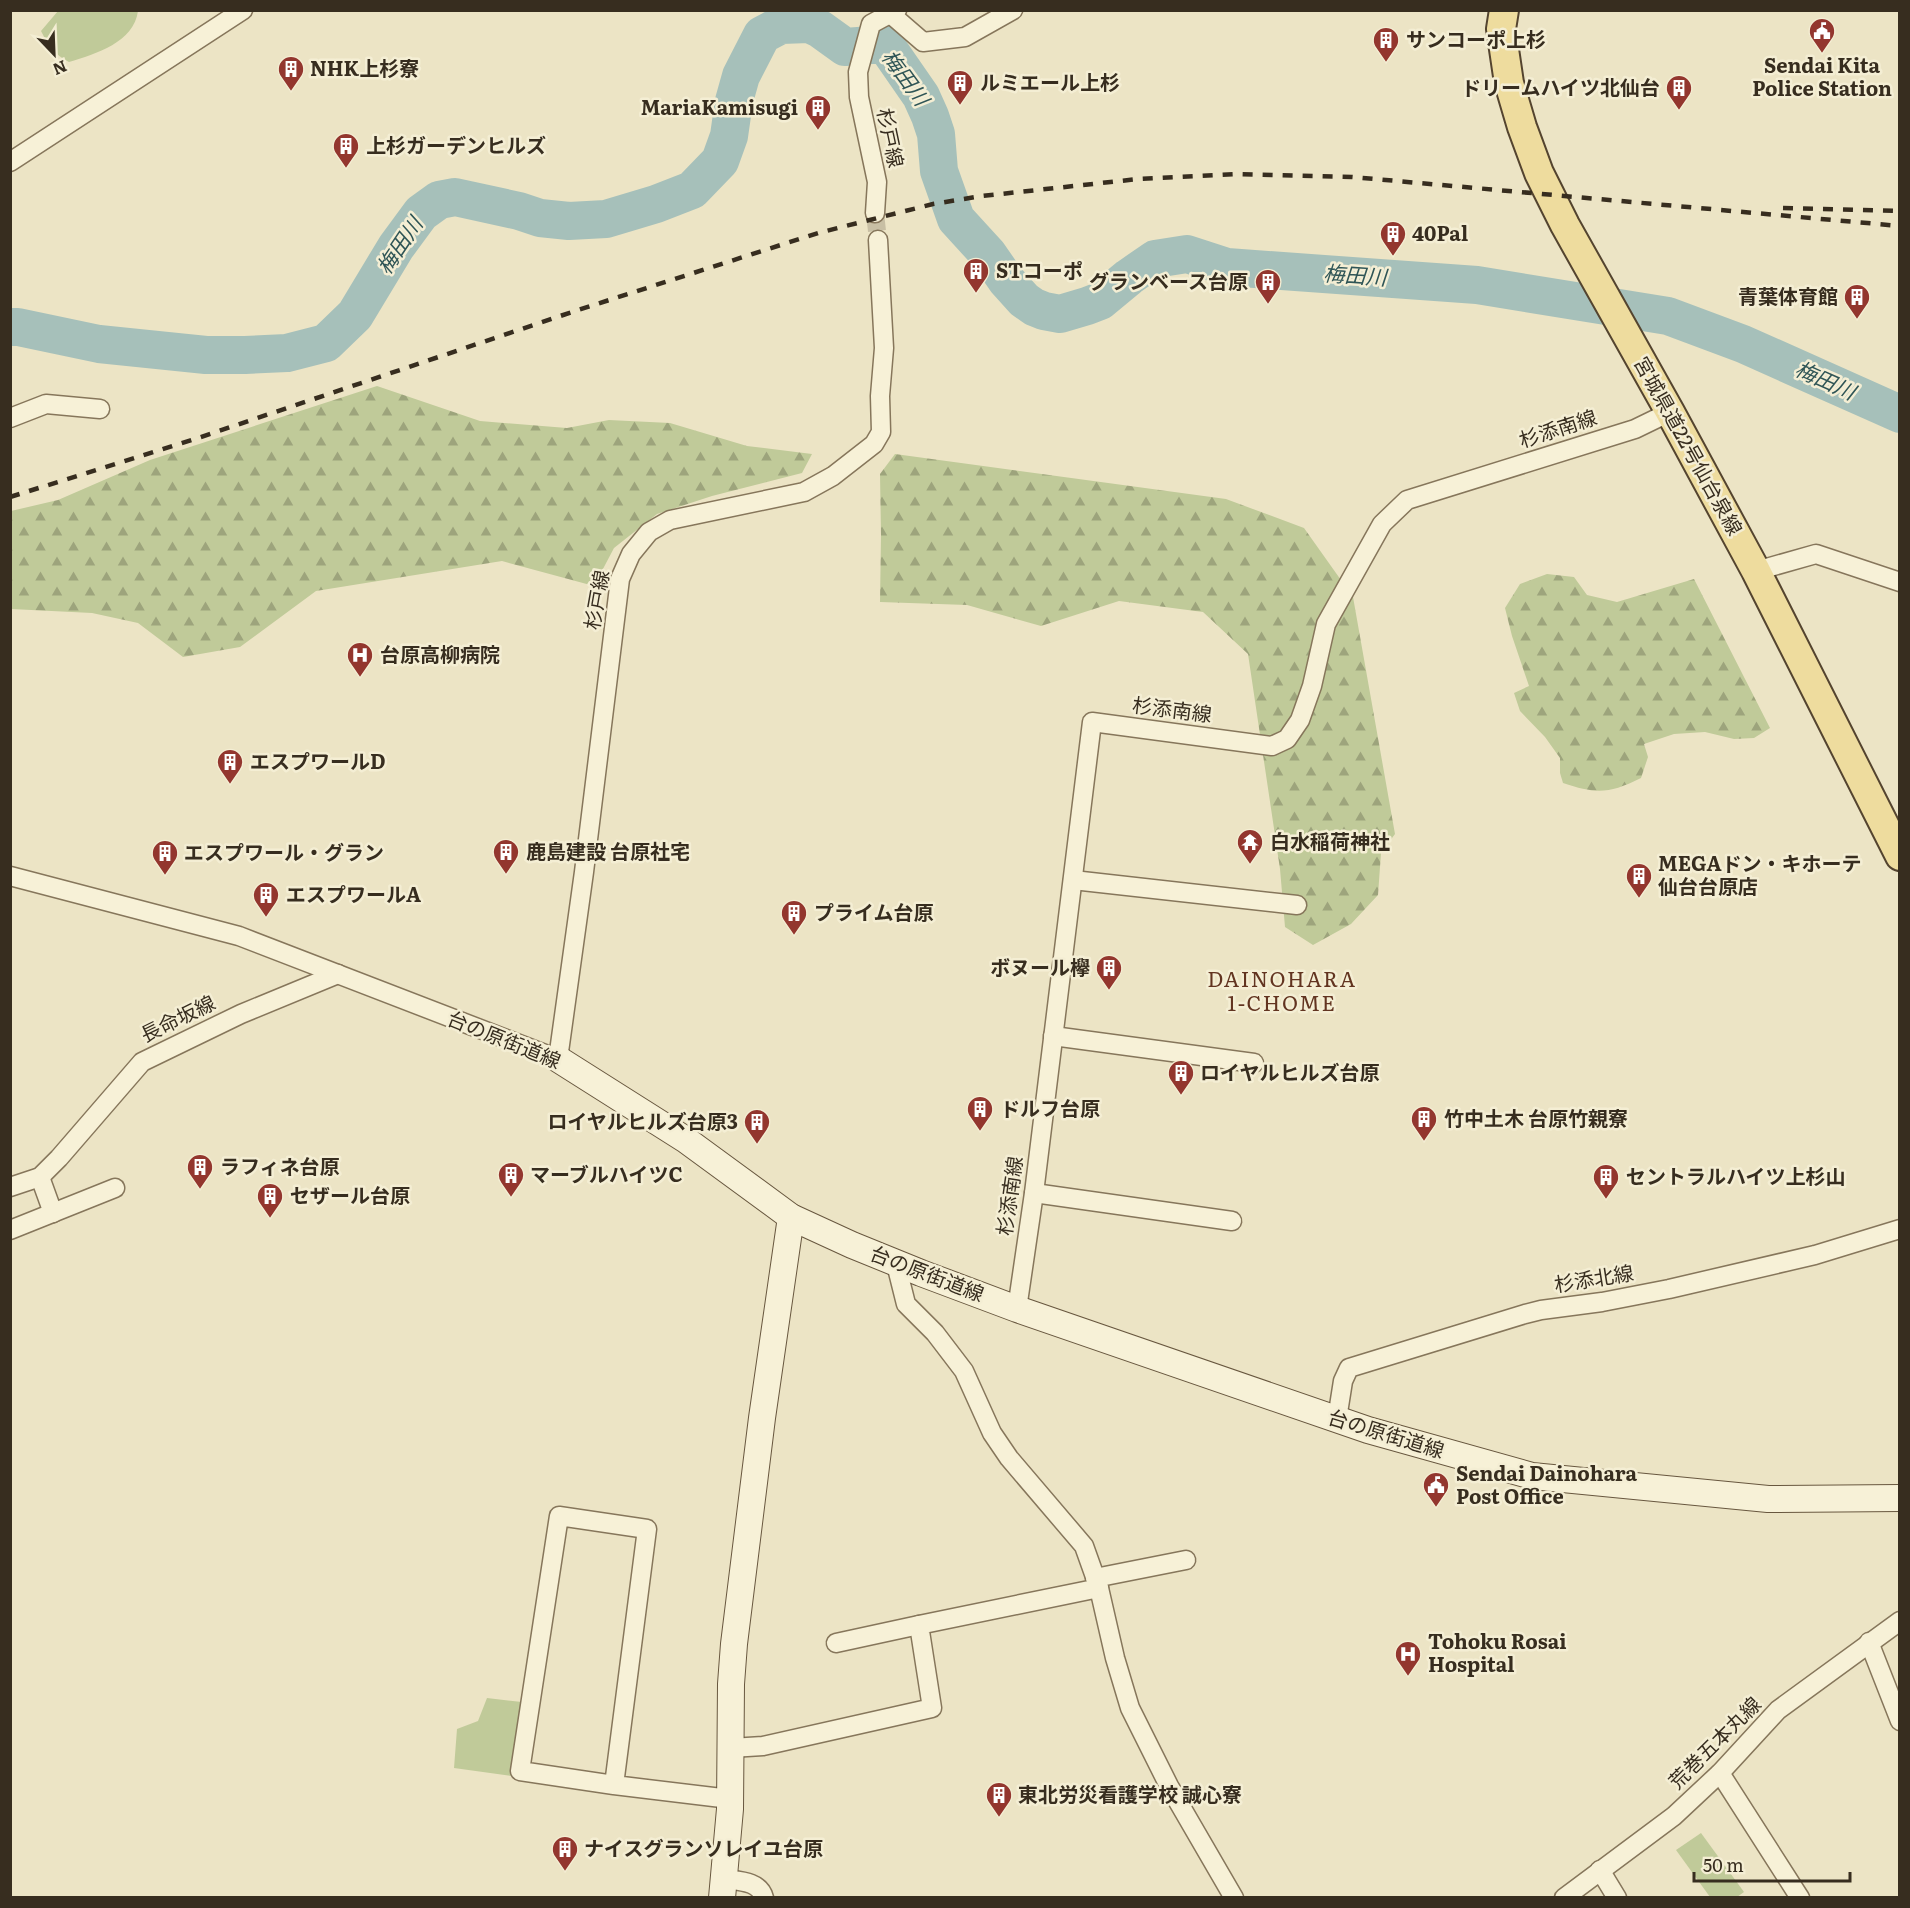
<svg xmlns="http://www.w3.org/2000/svg" width="1910" height="1908" viewBox="0 0 1910 1908" font-family="Literata,'Noto Sans JP',serif">
  <defs>
    <pattern id="forest-firs" width="22" height="20" patternUnits="userSpaceOnUse" patternTransform="scale(1.5)"><rect width="22" height="20" fill="#c0ca99"/><path d="M5 1l3.5 6h-7zM16 11l3.5 6h-7z" fill="#9da47c"/></pattern>
  </defs>
  <rect width="100%" height="100%" fill="#ece4c5"/>
  <g fill="#c0ca99">
    <path d="M58,11V10L138,11C134,42 96,54 69,62C55,55 48,45 41,31Z"/>
    <polygon points="487,1698 522,1702 511,1776 454,1768 457,1729 478,1721"/>
    <polygon points="1701,1833 1744,1892 1737,1897 1710,1897 1676,1850"/>
  </g>
  <g fill="url(#forest-firs)">
    <polygon points="377,386 480,421 567,428 609,420 670,423 747,446 812,454 802,473 712,496 657,514 614,548 594,586 502,561 316,591 240,647 183,657 138,623 92,613 11,609 11,511 58,500 150,460"/>
    <polygon points="895,454 1226,499 1304,528 1353,597 1395,834 1381,853 1378,895 1351,924 1313,945 1285,927 1280,869 1248,654 1203,612 1119,601 1041,626 967,605 880,602 881,535 880,474"/>
    <path d="M1547,574L1574,577L1587,595L1617,602L1694,579L1770,728L1754,738L1734,739L1705,732L1674,734L1644,744L1648,757L1641,778C1609,794 1596,794 1563,783L1560,773V758L1545,737L1520,711L1514,693L1529,686L1512,636L1505,608L1520,584Z"/>
  </g>
  <g fill="none" stroke-linecap="round" stroke-linejoin="round">
    <polyline stroke="#6d8e88" stroke-width="6" points="885,44 893,35"/>
    <polyline stroke="#a6c0ba" stroke-width="38" points="10,327 18,327 99,344 206,355 245,355 287,353 326,343 355,315 396,247 421,213 439,200 455,197 519,211 540,218 569,221 606,219 656,204 692,190 720,161 729,136 734,101 741,76 762,35 781,25 809,24 820,29 845,47 885,44 921,96 930,116 936,134 939,171 956,219 988,254 1006,280 1024,300 1034,307 1044,311 1060,314 1087,306 1100,301 1129,277 1155,259 1187,254 1227,267 1477,285 1668,316 1743,344 1900,414"/>
    <polyline stroke="#c8bfa4" stroke-width="18" stroke-dasharray="18 9" stroke-linecap="butt" points="875,213 878,240"/>
    <g stroke="#86765b" stroke-width="21">
      <g id="street">
        <polyline points="886,10 923,42 965,37 1013,10"/>
        <polyline points="10,162 243,10"/>
        <polyline points="875,213 877,182 859,97 858,72 871,24 897,10"/>
        <polyline points="10,418 46,404 100,409"/>
        <polyline points="1756,571 1816,554 1900,582"/>
        <polyline points="10,876 239,936 558,1059 584,872 620,579 631,554 649,532 670,520 804,492 833,476 874,444 881,432 880,396 884,348 878,240"/>
        <polyline points="1073,880 1297,905"/>
        <polyline points="1053,1036 1254,1063"/>
        <polyline points="40,1177 53,1213"/>
        <polyline points="10,1187 40,1177 59,1158 142,1062 241,1014 338,974"/>
        <polyline points="1034,1193 1232,1221"/>
        <polyline points="10,1230 115,1188"/>
        <polyline points="896,1264 906,1304 935,1333 964,1371 992,1433 1009,1458 1084,1546 1099,1588 1115,1658 1130,1708 1169,1786 1234,1898"/>
        <polyline points="1017,1309 1034,1193 1092,722 1272,746 1287,739 1300,720 1312,686 1326,624 1382,524 1407,500 1635,429 1670,412"/>
        <polyline points="1337,1419 1343,1381 1349,1368 1525,1314 1541,1310 1602,1302 1669,1289 1815,1255 1900,1229"/>
        <polyline points="1095,1578 1186,1560"/>
        <polyline points="1869,1642 1900,1721"/>
        <polyline points="836,1643 919,1625"/>
        <polyline points="731,1748 763,1746 932,1708 919,1625 1099,1588"/>
        <polyline points="1720,1773 1800,1898"/>
        <polyline points="614,1785 647,1529 559,1516 520,1771 614,1785 730,1799"/>
        <polyline points="1600,1870 1617,1898"/>
        <path d="M725,1879C739,1881 760,1881 764,1898"/>
        <polyline points="1564,1898 1674,1816 1720,1773 1778,1710 1900,1621"/>
      </g>
    </g>
    <g stroke="#68573f" stroke-width="28">
      <g id="secondary">
        <polyline points="558,1059 686,1140 791,1217 852,1245 921,1273 1017,1309 1368,1430 1532,1476 1768,1499 1900,1498"/>
        <polyline points="722,1898 730,1809 731,1684 734,1644 762,1418 791,1217"/>
      </g>
    </g>
    <g stroke="#54442f" stroke-width="32">
      <polyline id="primary" points="1504,10 1501,29 1509,83 1522,127 1539,173 1565,225 1670,412 1756,571 1900,856"/>
    </g>
    <use href="#street" stroke="#f7f1d7" stroke-width="18"/>
    <use href="#secondary" stroke="#f7f1d7" stroke-width="26"/>
    <use href="#primary" stroke="#eedc9e" stroke-width="28"/>
    <g stroke="#372d1f" stroke-width="4.5" stroke-dasharray="10 10" stroke-linecap="butt">
      <polyline points="1783,208 1900,211"/>
      <polyline points="10,497 198,438 575,311 818,233 933,204 982,196 1138,179 1236,174 1352,177 1900,226"/>
    </g>
  </g>
  <defs>
    <g id="civic-pin" transform="scale(1.35)"><path d="M0 17L-7.5 6A9.5 9.5 0 1 1 7.5 6Z" fill="#93362e" stroke="#f4eed4"/><path d="M-.6-6.5H3V-4.5H.6V-3L4-1V1h2V6H-6V1h2V-1L-.6-3ZM-1.2 2.5V6h2.4V2.5Z" fill="#fff"/></g>
    <g id="building-pin" transform="scale(1.35)"><path d="M0 17L-7.5 6A9.5 9.5 0 1 1 7.5 6Z" fill="#93362e" stroke="#f4eed4"/><path d="M-4-6H4V6H1V3H-1V6H-4ZM-2.5-4.3h1.7v1.8h-1.7ZM.8-4.3h1.7v1.8H.8ZM-2.5-1h1.7V.8h-1.7ZM.8-1h1.7V.8H.8Z" fill="#fff"/></g>
    <g id="hospital-pin" transform="scale(1.35)"><path d="M0 17L-7.5 6A9.5 9.5 0 1 1 7.5 6Z" fill="#93362e" stroke="#f4eed4"/><path d="M-5-5h3v3.5h4V-5h3V5h-3V1.5h-4V5h-3Z" fill="#fff"/></g>
    <g id="temple-pin" transform="scale(1.35)"><path d="M0 17L-7.5 6A9.5 9.5 0 1 1 7.5 6Z" fill="#93362e" stroke="#f4eed4"/><path d="M0-6L5-2H3V0L6.5 2.5H4V6H1.5V3h-3V6H-4V2.5H-6.5L-3 0V-2H-5Z" fill="#fff"/></g>
  </defs>
  <g fill-rule="evenodd">
    <use href="#civic-pin" x="1822" y="31"/>
    <use href="#building-pin" x="1386" y="40"/>
    <use href="#building-pin" x="291" y="69"/>
    <use href="#building-pin" x="960" y="83"/>
    <use href="#building-pin" x="1679" y="88"/>
    <use href="#building-pin" x="818" y="108"/>
    <use href="#building-pin" x="346" y="146"/>
    <use href="#building-pin" x="1393" y="234"/>
    <use href="#building-pin" x="976" y="271"/>
    <use href="#building-pin" x="1268" y="282"/>
    <use href="#building-pin" x="1857" y="297"/>
    <use href="#hospital-pin" x="360" y="655"/>
    <use href="#building-pin" x="230" y="762"/>
    <use href="#temple-pin" x="1250" y="842"/>
    <use href="#building-pin" x="506" y="852"/>
    <use href="#building-pin" x="165" y="853"/>
    <use href="#building-pin" x="1639" y="876"/>
    <use href="#building-pin" x="266" y="895"/>
    <use href="#building-pin" x="794" y="913"/>
    <use href="#building-pin" x="1109" y="968"/>
    <use href="#building-pin" x="1181" y="1073"/>
    <use href="#building-pin" x="980" y="1109"/>
    <use href="#building-pin" x="1424" y="1119"/>
    <use href="#building-pin" x="757" y="1122"/>
    <use href="#building-pin" x="200" y="1167"/>
    <use href="#building-pin" x="511" y="1175"/>
    <use href="#building-pin" x="1606" y="1177"/>
    <use href="#building-pin" x="270" y="1196"/>
    <use href="#civic-pin" x="1436" y="1485"/>
    <use href="#hospital-pin" x="1408" y="1654"/>
    <use href="#building-pin" x="999" y="1795"/>
    <use href="#building-pin" x="565" y="1849"/>
  </g>
  <g text-anchor="middle" stroke-width="5" stroke-linejoin="round" paint-order="stroke">
    <g font-size="20" font-weight="bold" fill="#372d1f" stroke="#f4eed4" text-anchor="start">
      <text x="1406" y="47">サンコーポ上杉</text>
      <text x="1822" y="73" text-anchor="middle">Sendai Kita<tspan x="1822" dy="23">Police Station</tspan></text>
      <text x="310" y="76">NHK上杉寮</text>
      <text x="980" y="90">ルミエール上杉</text>
      <text x="1660" y="95" text-anchor="end">ドリームハイツ北仙台</text>
      <text x="798" y="115" text-anchor="end">MariaKamisugi</text>
      <text x="366" y="153">上杉ガーデンヒルズ</text>
      <text x="1412" y="241">40Pal</text>
      <text x="996" y="278">STコーポ</text>
      <text x="1248" y="289" text-anchor="end">グランベース台原</text>
      <text x="1838" y="304" text-anchor="end">青葉体育館</text>
      <text x="380" y="662">台原高柳病院</text>
      <text x="250" y="769">エスプワールD</text>
      <text x="1270" y="849">白水稲荷神社</text>
      <text x="526" y="859">鹿島建設 台原社宅</text>
      <text x="184" y="860">エスプワール・グラン</text>
      <text x="1658" y="871">MEGAドン・キホーテ<tspan x="1658" dy="23">仙台台原店</tspan></text>
      <text x="286" y="902">エスプワールA</text>
      <text x="814" y="920">プライム台原</text>
      <text x="1090" y="975" text-anchor="end">ボヌール欅</text>
      <text x="1200" y="1080">ロイヤルヒルズ台原</text>
      <text x="1000" y="1116">ドルフ台原</text>
      <text x="1444" y="1126">竹中土木 台原竹親寮</text>
      <text x="738" y="1129" text-anchor="end">ロイヤルヒルズ台原3</text>
      <text x="220" y="1174">ラフィネ台原</text>
      <text x="530" y="1182">マーブルハイツC</text>
      <text x="1626" y="1184">セントラルハイツ上杉山</text>
      <text x="290" y="1203">セザール台原</text>
      <text x="1456" y="1481">Sendai Dainohara<tspan x="1456" dy="23">Post Office</tspan></text>
      <text x="1428" y="1649">Tohoku Rosai<tspan x="1428" dy="23">Hospital</tspan></text>
      <text x="1018" y="1802">東北労災看護学校 誠心寮</text>
      <text x="584" y="1856">ナイスグランソレイユ台原</text>
    </g>
    <g font-size="20" fill="#372d1f" stroke="#f4eed4">
      <text transform="translate(890 138) rotate(78)" y="7">杉戸線</text>
      <text transform="translate(1558 429) rotate(-18)" y="7">杉添南線</text>
      <text transform="translate(1688 446) rotate(61)" y="7">宮城県道22号仙台泉線</text>
      <text transform="translate(597 600) rotate(-80)" y="7">杉戸線</text>
      <text transform="translate(1172 710) rotate(7)" y="7">杉添南線</text>
      <text transform="translate(178 1019) rotate(-26)" y="7">長命坂線</text>
      <text transform="translate(504 1040) rotate(22)" y="7">台の原街道線</text>
      <text transform="translate(1010 1196) rotate(-82)" y="7">杉添南線</text>
      <text transform="translate(927 1274) rotate(21)" y="7">台の原街道線</text>
      <text transform="translate(1594 1279) rotate(-9)" y="7">杉添北線</text>
      <text transform="translate(1386 1434) rotate(17)" y="7">台の原街道線</text>
      <text transform="translate(1715 1743) rotate(-45)" y="7">荒巻五本丸線</text>
    </g>
    <g font-size="21" font-style="italic" fill="#2f5556" stroke="#f4eed4">
      <text transform="translate(905 78) rotate(54)" y="7">梅田川</text>
      <text transform="translate(400 246) rotate(-56)" y="7">梅田川</text>
      <text transform="translate(1355 276) rotate(4)" y="7">梅田川</text>
      <text transform="translate(1825 381) rotate(24)" y="7">梅田川</text>
    </g>
    <g font-size="21" letter-spacing="1.5" fill="#623420" stroke="#f4eed4">
      <text x="1282" y="987">DAINOHARA<tspan x="1282" dy="24">1-CHOME</tspan></text>
    </g>
  </g>
  <rect width="1910" height="1908" fill="none" stroke="#372d1f" stroke-width="24"/>
  <g transform="translate(54 54) rotate(157)" stroke="#f4eed4" stroke-width="4.5" paint-order="stroke">
  <path d="M0-4.5L10 22L0 15L-10 22Z" fill="#372d1f"/>
  <text y="-9" font-size="16" font-weight="bold" text-anchor="middle" fill="#372d1f">N</text>
  </g>
  <path d="M1694 1872v9h156v-9" fill="none" stroke="#372d1f" stroke-width="3"/>
  <text x="1703" y="1872" font-size="18" fill="#372d1f" stroke="#f4eed4" stroke-width="4.5" paint-order="stroke">50 m</text>
</svg>
